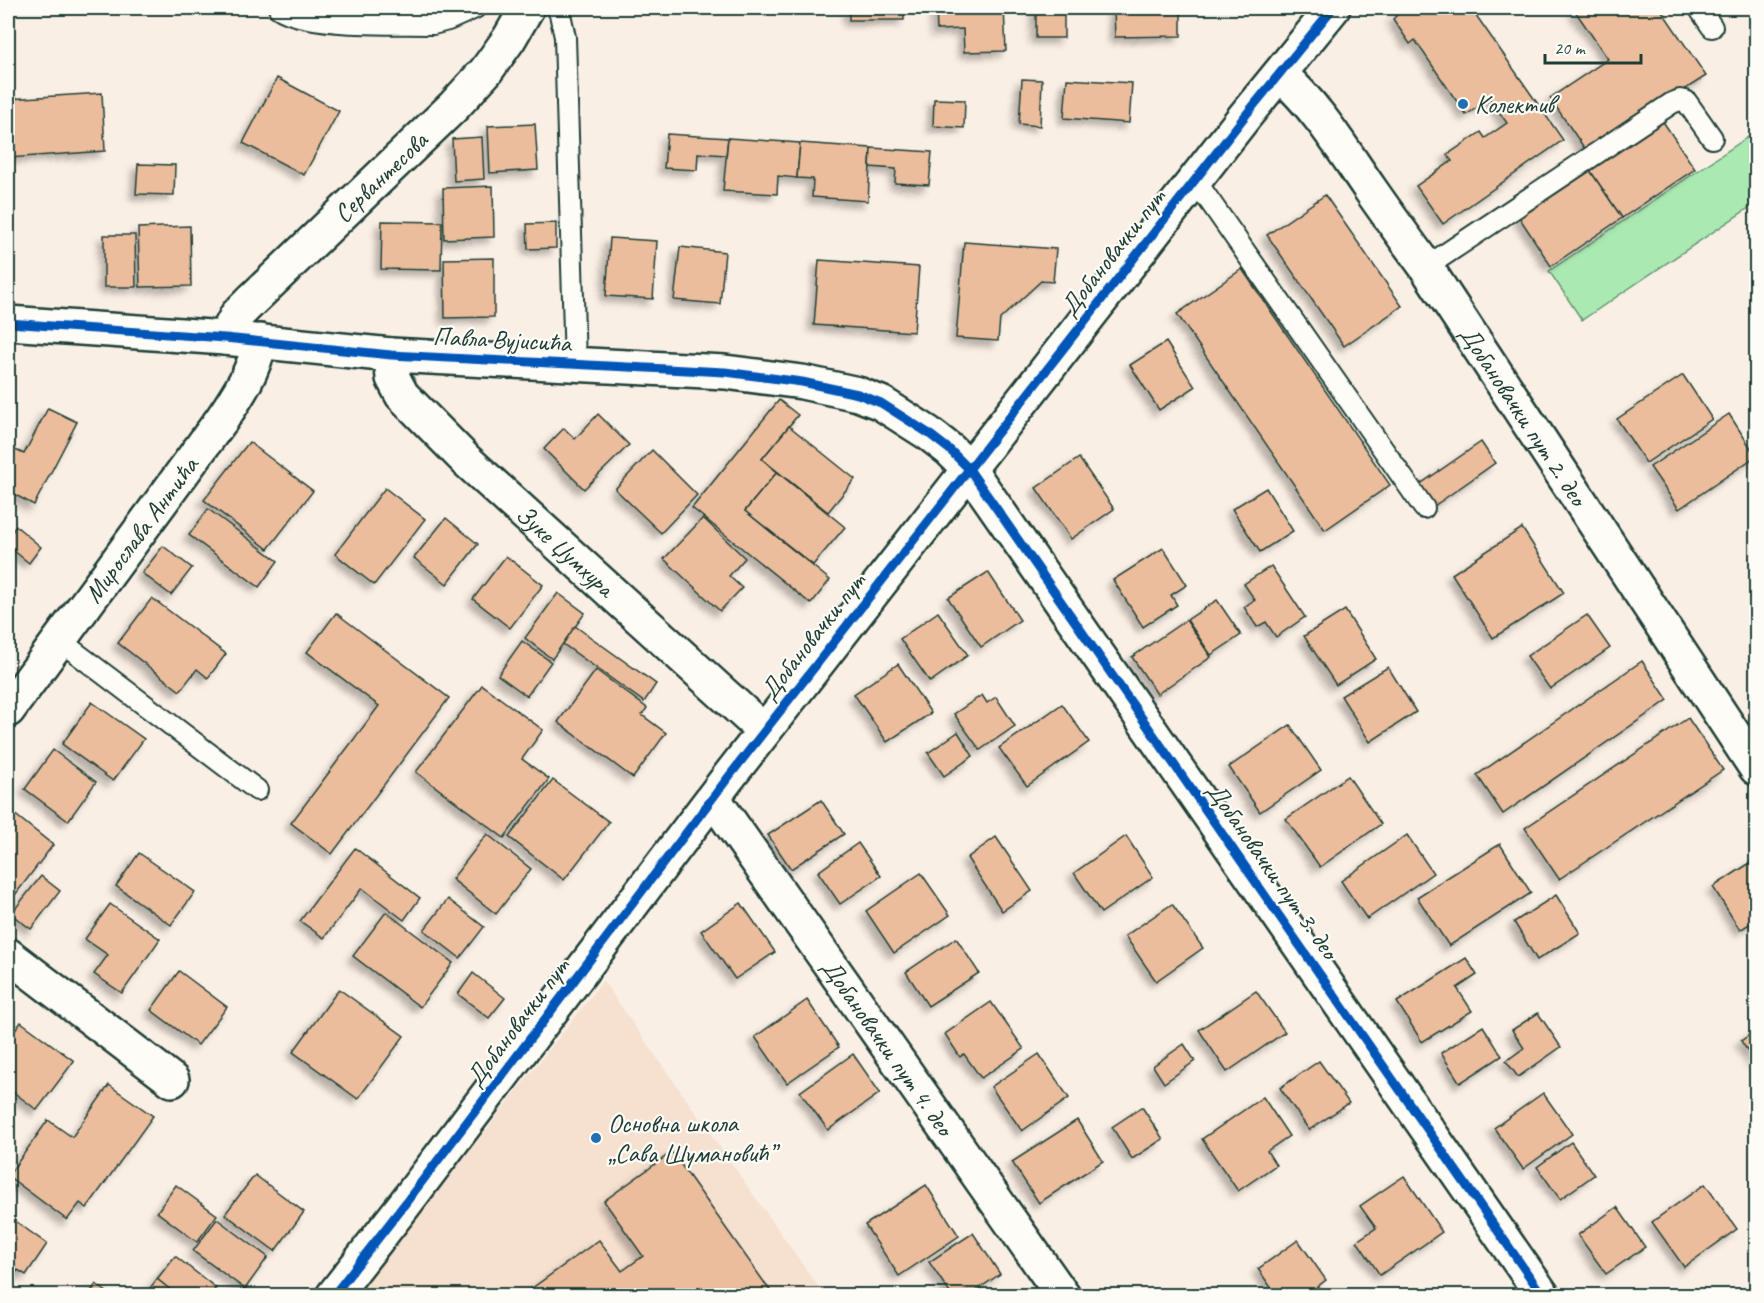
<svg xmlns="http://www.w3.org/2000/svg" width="1764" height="1303" viewBox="0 0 1764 1303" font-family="Caveat,sans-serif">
  <defs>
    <filter id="shadow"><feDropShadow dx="-5.5" dy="5.5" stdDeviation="3" flood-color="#0004"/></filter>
  </defs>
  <rect width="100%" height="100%" fill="#faefe5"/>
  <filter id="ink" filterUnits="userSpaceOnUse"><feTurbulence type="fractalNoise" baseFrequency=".0167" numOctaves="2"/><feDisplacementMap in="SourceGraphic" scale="12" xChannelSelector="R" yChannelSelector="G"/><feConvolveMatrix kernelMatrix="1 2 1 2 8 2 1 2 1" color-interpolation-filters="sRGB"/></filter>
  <g filter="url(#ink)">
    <polygon fill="#f6e0cf" points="603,981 824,1295 356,1296"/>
    <polygon fill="#aaeab2" stroke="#649473" stroke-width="1.5" points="1748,137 1756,149 1756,203 1582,320 1549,271"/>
    <g fill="#ecbd9c" stroke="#1f3d34" stroke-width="1.5" filter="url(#shadow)">
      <rect x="849" y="8" width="55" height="12"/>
      <polygon points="936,8 1004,8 1006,51 964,52 963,29 937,30"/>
      <rect x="1036" y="8" width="28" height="30"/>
      <polygon points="1114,8 1181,8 1181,36 1115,37"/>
      <polygon points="1404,8 1471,8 1563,140 1443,224 1416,186 1452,161 1447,155 1481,132 1485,138 1507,123 1490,99 1466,115 1415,40 1410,44 1393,19"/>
      <polygon points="1573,8 1660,8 1706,76 1587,152 1550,98 1608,59"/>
      <polygon points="277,78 339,111 304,175 243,143"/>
      <polygon points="1022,79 1042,80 1040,126 1019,124"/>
      <polygon points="1067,79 1132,83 1129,123 1064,118"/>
      <polygon points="102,93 105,151 8,158 8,99"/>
      <polygon points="934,99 965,100 964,128 933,126"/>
      <polygon points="1662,120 1695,169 1622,218 1589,169"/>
      <polygon points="535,124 538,170 490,173 488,126"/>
      <polygon points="667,134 728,138 726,155 698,153 697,170 664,168"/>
      <polygon points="482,137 484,179 454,181 452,139"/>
      <polygon points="728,138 800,143 797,178 778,176 777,194 723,191"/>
      <polygon points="800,143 871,148 868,201 812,197 813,179 797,178"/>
      <polygon points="871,148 932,152 929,185 895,183 896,169 870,167"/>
      <polygon points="138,164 175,165 174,195 136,194"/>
      <polygon points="1589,169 1622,218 1551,266 1519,217"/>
      <polygon points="493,186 494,237 444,239 443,188"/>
      <polygon points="1325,195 1402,306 1344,346 1267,235"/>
      <polygon points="382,221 442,222 441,270 381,269"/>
      <polygon points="556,223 556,248 528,249 527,224"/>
      <polygon points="190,226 191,286 140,287 138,228"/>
      <polygon points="104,235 135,235 136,287 104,287"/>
      <polygon points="610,238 657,241 653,299 606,296"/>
      <polygon points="964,242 1056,249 1053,282 1041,281 1000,319 998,341 956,338"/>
      <polygon points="680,247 725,252 720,304 674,300"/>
      <polygon points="494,258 494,317 445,318 444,259"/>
      <polygon points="819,260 919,267 914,332 814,325"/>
      <polygon points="1242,269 1390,485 1325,530 1177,314"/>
      <polygon points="1166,342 1195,387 1159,410 1130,365"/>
      <polygon points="1683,375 1712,419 1646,463 1617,419"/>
      <polygon points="779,400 798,415 762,459 777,472 745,511 830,580 811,604 692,508"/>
      <polygon points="48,408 77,422 34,505 8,491 8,450 9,447 24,454"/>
      <polygon points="598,414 629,445 584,489 544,449 564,428 575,439"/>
      <polygon points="1729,414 1756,456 1679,509 1650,467"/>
      <polygon points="789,426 855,479 828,512 762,459"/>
      <polygon points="249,442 313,491 268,549 204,500"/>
      <polygon points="1481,442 1495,463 1434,506 1419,485"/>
      <polygon points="652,450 697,495 661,533 615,489"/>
      <polygon points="1079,458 1114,509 1071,539 1036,488"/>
      <polygon points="777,472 845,527 813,565 745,511"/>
      <polygon points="385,488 425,519 374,585 335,554"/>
      <polygon points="1266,488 1293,531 1260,552 1232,509"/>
      <polygon points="208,509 278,561 259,587 189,535"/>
      <polygon points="446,518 478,544 447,584 414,558"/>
      <polygon points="703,518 745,558 729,576 742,588 720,611 664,559"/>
      <polygon points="16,526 41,547 29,563 8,546 8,537"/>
      <polygon points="1522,528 1564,593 1493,638 1452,574"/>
      <polygon points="163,546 192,568 171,595 142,573"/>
      <polygon points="1163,548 1187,585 1171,595 1177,605 1143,627 1113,580"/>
      <polygon points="506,556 543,585 510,628 473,599"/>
      <polygon points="1271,566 1305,617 1276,637 1266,622 1257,627 1244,607 1255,600 1244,584"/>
      <polygon points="988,572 1020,620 981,647 948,598"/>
      <polygon points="558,593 585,613 552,659 525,638"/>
      <polygon points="152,598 226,654 208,678 197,669 180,691 118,643"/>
      <polygon points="1217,600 1241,635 1211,655 1187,620"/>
      <polygon points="1345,610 1376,659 1336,685 1304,636"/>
      <polygon points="938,612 968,655 930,682 900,639"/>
      <polygon points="336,613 449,698 332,854 291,823 379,706 307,652"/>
      <polygon points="1587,615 1610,648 1550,689 1527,656"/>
      <polygon points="1186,620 1211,657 1157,694 1132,657"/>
      <polygon points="575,626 656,684 644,702 563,644"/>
      <polygon points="522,641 551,662 527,696 498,675"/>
      <polygon points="1642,661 1668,700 1503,814 1477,775"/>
      <polygon points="898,664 931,713 887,742 854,694"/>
      <polygon points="1388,667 1416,712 1370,742 1341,696"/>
      <polygon points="596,670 647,708 642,715 666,733 633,778 558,722"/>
      <polygon points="482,685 543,730 522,759 549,779 504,838 416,772"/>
      <polygon points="982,695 987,703 996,697 1015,726 980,750 954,714"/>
      <polygon points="92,702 144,739 113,781 62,744"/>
      <polygon points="1062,704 1089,742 1027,786 999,748"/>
      <polygon points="1688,718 1723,770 1559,879 1525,828"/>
      <polygon points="1290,725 1321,770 1260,812 1229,767"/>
      <polygon points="958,732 973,756 944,776 928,753"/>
      <polygon points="53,750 96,782 68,821 25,789"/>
      <polygon points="1348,776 1381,824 1320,867 1286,819"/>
      <polygon points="553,780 609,822 564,880 509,837"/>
      <polygon points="821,800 844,834 791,869 768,835"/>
      <polygon points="8,809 53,845 15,895 8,890"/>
      <polygon points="487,834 531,869 496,914 452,879"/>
      <polygon points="1407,835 1433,873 1367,919 1341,881"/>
      <polygon points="1126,836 1153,877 1101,913 1074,873"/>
      <polygon points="996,837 1032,891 1002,911 967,858"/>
      <polygon points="858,843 881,876 840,904 818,872"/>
      <polygon points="1500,844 1531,893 1449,946 1417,897"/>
      <polygon points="355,848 420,898 404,920 362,888 324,938 300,921"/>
      <polygon points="139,853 195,892 171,925 116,886"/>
      <polygon points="1756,859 1756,920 1740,930 1713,887"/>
      <polygon points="921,873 950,915 894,953 866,911"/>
      <polygon points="41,876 60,891 31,929 11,914"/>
      <polygon points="1556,895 1580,933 1537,960 1514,922"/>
      <polygon points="448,899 484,927 460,958 424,930"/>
      <polygon points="741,903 775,952 735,979 701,931"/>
      <polygon points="110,904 160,939 122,993 94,974 108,955 85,939"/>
      <polygon points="1172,904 1203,948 1156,981 1125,936"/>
      <polygon points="386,912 453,963 420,1007 353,956"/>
      <polygon points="956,938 979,973 928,1006 906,972"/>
      <polygon points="1466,958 1477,975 1457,988 1472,1011 1422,1042 1397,1002"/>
      <polygon points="179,971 227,1007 198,1045 151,1010"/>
      <polygon points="473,973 505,998 489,1018 458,994"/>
      <polygon points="339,989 404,1036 358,1099 293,1052"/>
      <polygon points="1256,991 1285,1032 1227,1072 1199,1030"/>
      <polygon points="807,1000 839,1047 787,1083 755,1037"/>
      <polygon points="991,1002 1024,1049 981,1078 964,1054 960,1057 945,1034"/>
      <polygon points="1538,1013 1561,1047 1518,1077 1506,1061 1524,1048 1512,1030"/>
      <polygon points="21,1022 74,1061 37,1110 8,1088 8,1040"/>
      <polygon points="1483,1026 1502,1056 1460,1083 1441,1053"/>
      <polygon points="1756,1030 1756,1063 1741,1041"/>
      <polygon points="1184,1044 1195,1061 1164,1083 1153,1066"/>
      <polygon points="853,1054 880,1093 828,1130 800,1092"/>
      <polygon points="1039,1054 1069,1098 1022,1131 991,1087"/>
      <polygon points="1319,1061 1349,1103 1309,1130 1280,1088"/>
      <polygon points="109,1085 153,1116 87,1208 80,1203 67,1220 8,1176 48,1120 72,1137"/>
      <polygon points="1543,1093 1572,1134 1523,1169 1494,1128"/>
      <polygon points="1263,1097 1289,1136 1267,1151 1276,1165 1238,1191 1202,1139"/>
      <polygon points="1142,1107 1163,1139 1132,1159 1112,1127"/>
      <polygon points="1077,1120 1103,1161 1039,1203 1012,1162"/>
      <polygon points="1571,1142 1594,1175 1560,1199 1537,1167"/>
      <polygon points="672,1152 774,1296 521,1296 599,1240 622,1271 643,1256 604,1201"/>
      <polygon points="255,1175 304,1212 275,1251 225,1214"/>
      <polygon points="1404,1176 1442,1232 1380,1275 1357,1241 1376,1228 1360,1206"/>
      <polygon points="1705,1184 1737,1229 1684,1267 1652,1222"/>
      <polygon points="176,1185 217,1215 197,1242 157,1212"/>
      <polygon points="926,1185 959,1236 899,1276 865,1225"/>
      <polygon points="1617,1207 1645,1247 1606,1274 1578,1235"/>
      <polygon points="11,1218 47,1244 26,1275 18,1270 8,1284 8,1223"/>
      <polygon points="217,1219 268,1257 245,1289 193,1251"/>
      <polygon points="973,1233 1000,1274 968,1296 952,1296 929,1262"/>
      <polygon points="1298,1240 1326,1280 1305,1296 1277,1296 1258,1269"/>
      <polygon points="175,1256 216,1288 210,1296 178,1296 157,1279"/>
      <polygon points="157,1279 178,1296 144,1296"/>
      <polygon points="96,1284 112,1296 88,1296"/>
    </g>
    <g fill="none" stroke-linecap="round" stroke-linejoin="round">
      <g stroke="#1f3d34" stroke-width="24">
        <g id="service">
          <path d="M279,8C307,27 397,23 433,24L448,20L475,8"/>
          <polyline points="557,8 560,14 565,37 575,364"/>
          <polyline points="1699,8 1712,27"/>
          <polyline points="1195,180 1424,508"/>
          <polyline points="1426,267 1672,103 1680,100 1686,101 1712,138"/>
          <polyline points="59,640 257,790"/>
        </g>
      </g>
      <g stroke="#1f3d34" stroke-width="38">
        <g id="minor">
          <path id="s1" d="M1280,74C1318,108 1341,147 1370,189C1388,215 1407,241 1426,267L1756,768"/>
          <path id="s2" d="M225,338L237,315L252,300L454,106L486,71L509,39L527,8"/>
          <path id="s3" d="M391,355L393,378L402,395L467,461L764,731"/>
          <path id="s4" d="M8,710L222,419C239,394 254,371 260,341"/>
          <path id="s5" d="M713,798L1063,1296"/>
          <polyline points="8,955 172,1080"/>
          <polyline points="333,1296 404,1205 727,779 969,469 1543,1296"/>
        </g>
      </g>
      <g stroke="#1f3d34" stroke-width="38">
        <polyline id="tertiary" points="8,323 225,338 391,355 725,372 802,382 858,394 881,403 928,433 950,450 969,469 1245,116 1333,8"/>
      </g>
      <use href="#service" stroke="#fdfcf7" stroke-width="20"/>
      <use href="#minor" stroke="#fdfcf7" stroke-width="33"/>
      <use href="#tertiary" stroke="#fdfcf7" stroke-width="33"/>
      <g stroke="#fdfcf7" stroke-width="13">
        <g id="cycleway">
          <polyline points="8,323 225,338 391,355 725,372 802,382 858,394 881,403 928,433 950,450 969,469 1543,1296"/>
          <polyline points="333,1296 404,1205 727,779 1245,116 1333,8"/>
        </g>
      </g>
      <use href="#cycleway" stroke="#0057b8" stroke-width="9"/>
    </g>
  </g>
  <g fill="#1f6fb2" stroke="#fdfcf7" stroke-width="2">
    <circle cx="1463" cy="104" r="6"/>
    <circle cx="596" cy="1138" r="6"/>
  </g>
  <g text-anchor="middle" stroke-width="4.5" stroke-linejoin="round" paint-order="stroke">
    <g font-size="26" fill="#1f3d34" stroke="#fdfcf7" text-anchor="start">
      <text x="1475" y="113">Колектив</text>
      <text x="608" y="1132">Основна школа<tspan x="608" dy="30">„Сава Шумановић”</tspan></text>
    </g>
    <g font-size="26" fill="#1f3d34" stroke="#fdfcf7">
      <text dy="9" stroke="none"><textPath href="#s2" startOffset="225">Сервантесова</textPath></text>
      <text transform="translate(1112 252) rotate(-52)" y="9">Добановачки пут</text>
      <text transform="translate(502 339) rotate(3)" y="9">Павла Вујисића</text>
      <text dy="9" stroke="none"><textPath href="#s1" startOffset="420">Добановачки пут 2. део</textPath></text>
      <text dy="9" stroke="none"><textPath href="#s4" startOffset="224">Мирослава Антића</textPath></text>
      <text dy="9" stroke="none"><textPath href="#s3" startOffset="268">Зуке Џумхура</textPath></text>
      <text transform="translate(812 636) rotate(-52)" y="9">Добановачки пут</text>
      <text transform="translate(1273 870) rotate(55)" y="9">Добановачки пут 3. део</text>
      <text transform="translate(517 1022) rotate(-53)" y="9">Добановачки пут</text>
      <text dy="9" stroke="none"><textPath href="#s5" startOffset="304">Добановачки пут 4. део</textPath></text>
    </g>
  </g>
  <rect width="1764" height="1303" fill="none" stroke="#fdfcf7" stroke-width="30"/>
  <rect x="15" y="15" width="1734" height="1273" fill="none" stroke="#1f3d34" stroke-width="2" filter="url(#ink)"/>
  <path d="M1545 54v9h96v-9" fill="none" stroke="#1f3d34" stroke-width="3"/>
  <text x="1554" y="54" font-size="18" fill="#1f3d34" stroke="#fdfcf7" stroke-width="4.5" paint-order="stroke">20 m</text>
</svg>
